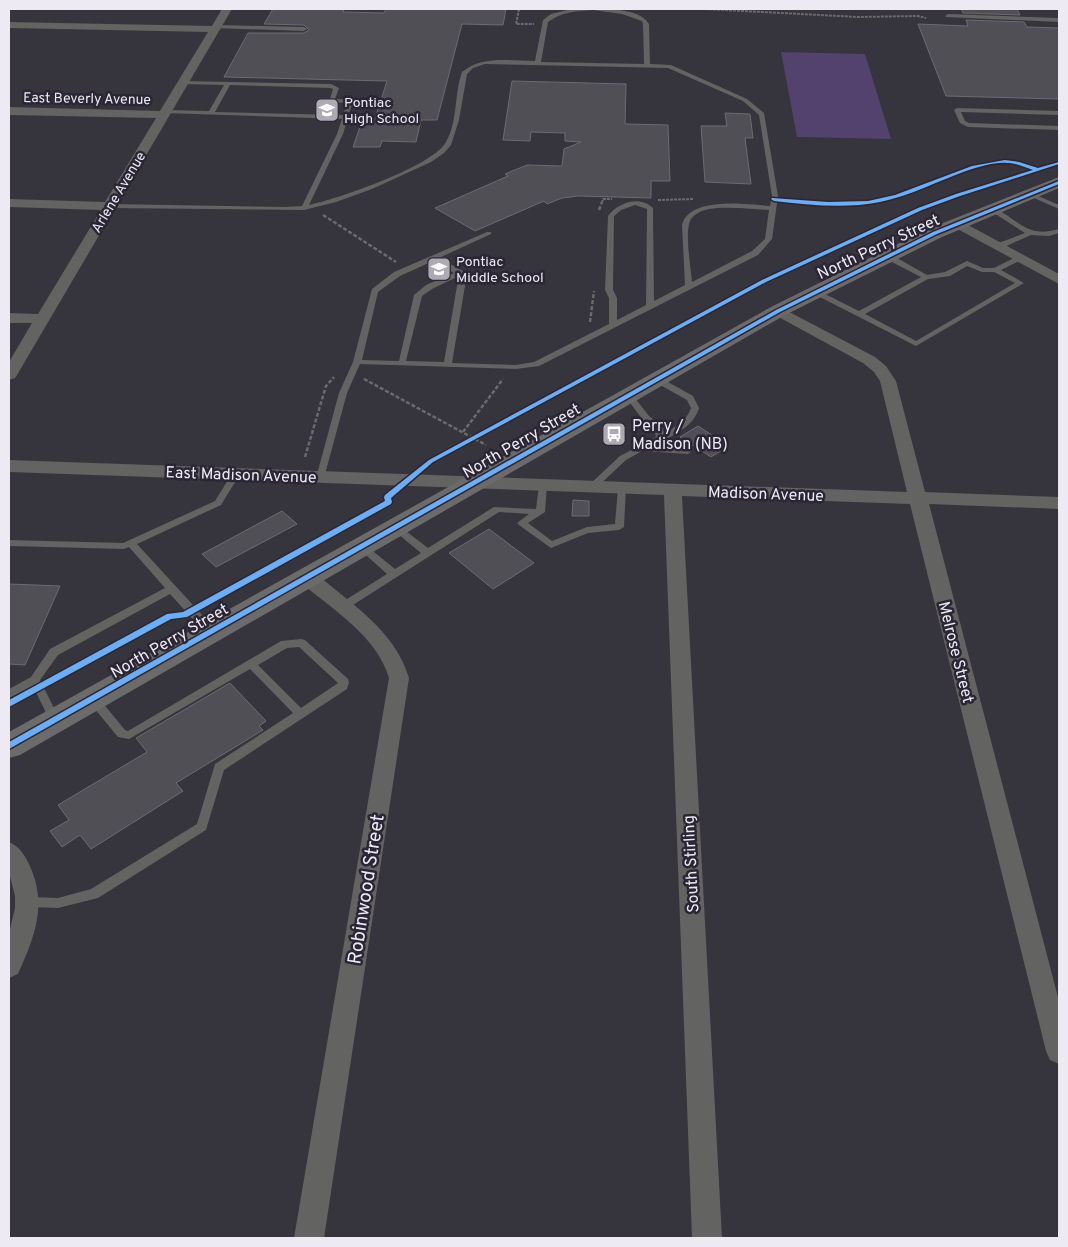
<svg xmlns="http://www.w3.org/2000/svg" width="1068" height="1247" viewBox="0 0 1068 1247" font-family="Overpass,sans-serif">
  <rect width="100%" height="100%" fill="#36343c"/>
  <polygon fill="#52426d" points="781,52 865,54 891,139 797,137"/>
  <g fill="#514f56" stroke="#6d6b72">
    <polygon points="273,9 344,9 343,12 384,13 386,9 506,9 503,25 462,24 437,120 421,120 416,142 382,141 380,147 353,147 361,124 373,125 387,81 224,77 248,33 304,33 309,30 304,25 264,24"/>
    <polygon points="961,9 1017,9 1020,15 963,13"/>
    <polygon points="966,20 1024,22 1027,27 1059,28 1059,99 946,96 918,24 968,26"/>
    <polygon points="512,81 626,84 625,124 668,125 670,181 651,181 651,198 578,196 562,198 547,204 544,201 475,231 435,208 508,176 505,174 527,165 562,166 564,149 581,142 565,141 565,133 531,132 530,141 503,140"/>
    <polygon points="725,113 750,114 753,138 745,138 751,184 705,182 701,126 727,126"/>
    <polygon points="698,426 729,446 711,457 680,437"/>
    <polygon points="573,500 589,501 589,516 572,516"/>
    <polygon points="282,511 297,524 216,567 202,554"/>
    <polygon points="489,529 534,563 493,589 449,553"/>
    <polygon points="9,584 60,586 25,665 9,664"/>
    <polygon points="230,683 266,721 259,726 263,730 176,783 183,791 91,849 80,835 62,847 50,831 69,820 58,805 147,752 136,738"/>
  </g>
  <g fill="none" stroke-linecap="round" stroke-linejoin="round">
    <g stroke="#6a6a6b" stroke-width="2" stroke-dasharray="3 1" stroke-linecap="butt">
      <polyline points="519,9 516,24 534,24"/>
      <polyline points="705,9 858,17 918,16 926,18"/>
      <polyline points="658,200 694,199"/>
      <polyline points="602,203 603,199 612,199"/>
    </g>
    <g stroke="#6a6a6b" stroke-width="2.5" stroke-dasharray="4 2" stroke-linecap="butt">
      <polyline points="599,210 602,202"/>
      <polyline points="323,215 396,262"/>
      <polyline points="590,322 594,291"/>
      <polyline points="364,379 486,445"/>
      <polyline points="463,432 503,379"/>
      <polyline points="305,457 326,386 334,377"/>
    </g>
    <g fill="#636361" fill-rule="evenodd">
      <path d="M572,9C591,9 639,5 649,24L650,64L671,65L747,99L764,113L778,196L772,239L758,255L539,366L516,369L360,364L347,393L324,478L323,480H317L316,478L339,393L353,362L372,289L394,272L487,232H491V234L439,258L463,271L466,280L452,363L516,365L534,362L609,324V298L605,290L608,216C618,202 640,195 653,208L654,301L685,285L682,225C689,196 748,204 770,206L772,196L759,115L743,101L668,68L485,64L473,68L467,74L459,120L451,145L444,153L431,162L372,189L336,202L304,210L110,208L107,206L110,204L284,207L302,206L337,134L342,119L163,113L162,112L165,110L209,111L224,85L183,84L180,82L181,81L331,84L339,88L335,99L353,100L343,134L309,205L313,204C340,198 433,166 446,142C458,121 454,94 462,72C482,55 511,61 535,61L543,20L551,14ZM593,10L622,14L642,21L643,24L644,64L541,62L548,22C561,12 577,11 593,10ZM230,85L330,88L333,89L329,102L347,103L343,115L215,112ZM635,205L647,209L646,305L617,320V298L613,290L614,216L621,210ZM740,208L769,210L765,239L752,251L692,282C691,268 684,230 691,219C701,205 726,208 740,208ZM433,261L454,273L426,285L414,295L399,361L362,360L378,292L400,276ZM457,277L458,280L444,362L406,361L422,296L432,289Z"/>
      <polygon points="948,14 1059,18 1059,22 946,17 945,16"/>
      <polygon points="216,25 304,27 307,29 304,31 214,28 213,27"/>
      <polygon points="957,108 1059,111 1059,115 961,112 965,121 969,123 1059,126 1059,130 968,127 960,123 954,110"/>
      <polygon points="1029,192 1059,205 1059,209 1027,195 1026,194"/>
      <path d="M991,207C1020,218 1023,239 1059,229V233L1049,236L1031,235L1002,248H996V244L1025,233L989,210V208Z"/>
      <path d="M884,254H890L927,275L945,272L967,261L983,268H994L1020,255L1024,257L1023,259L1001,270L1024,283L916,346L810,292L814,290H817L859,311L921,277L884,258ZM967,266L982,272H994L1015,283L916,341L865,314L928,279L950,276Z"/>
      <path d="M653,377H659L693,396L699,408C693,429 669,437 651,447L688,448L692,451L688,454L642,451L626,460L595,489H589L588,487L589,485L620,456L656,437L654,428L643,420L624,395L625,393H631L649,416L661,425L664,433C675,427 687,421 691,408L687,400L653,381Z"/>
      <polygon points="236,471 240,474 221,505 137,544 215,629 216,632 215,635 207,635 170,594 58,655 40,680 60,720 59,723 51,723 33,686 9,698 9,689 31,677 50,649 165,588 129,547 124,549 9,546 9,540 123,543 215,501 233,472"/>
      <polygon points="543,482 547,485 545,512 528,523 552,541 587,527 615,524 618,488 622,485 626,488 624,527 619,530 588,533 551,548 519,525 517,523 529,514 499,512 345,610 339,610 337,607 339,604 387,574 358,548 356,546 358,544 364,544 395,569 421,553 392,529 390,527 392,525 398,525 428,548 494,507 536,509 539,485"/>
      <path d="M301,639L305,640L348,679L349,682L347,689L224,770L206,830L98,898L58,908L28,907L24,906L22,902L24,898L28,897L58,898L91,889L197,824L215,764L293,713L250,669L129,739L118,737L89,702L88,699L89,696H97L125,730L128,731L281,641ZM299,647L338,683L301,708L258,665L287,648Z"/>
    </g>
    <g fill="#636361" fill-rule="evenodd">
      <polygon points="222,9 232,9 17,375 15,378 9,380 9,362 32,323 9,323 9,313 38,314 101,210 9,207 9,199 105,202 156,118 9,115 9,107 160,111 208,32 9,28 9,22 212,26"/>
      <polygon points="957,219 1059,274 1059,284 952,226 950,223 952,220"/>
      <polygon points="778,306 875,357 886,366 896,381 925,492 1059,497 1059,509 929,504 1059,1001 1059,1064 1050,1060 1046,1051 910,504 682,496 722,1238 692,1238 664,495 9,472 9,460 907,492 880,381 874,372 863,363 773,314 770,311"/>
      <path d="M307,570L314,572C350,603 395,630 409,678L324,1238H294L389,678C377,636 332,609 300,582L297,577L300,572Z"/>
      <path d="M9,842C19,846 24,854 29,864C48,904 35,936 18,974L9,978V933L15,908V896L9,873Z"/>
    </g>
    <polygon fill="#6c6b6b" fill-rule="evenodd" points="1059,177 1059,188 942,237 785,315 20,755 9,758 9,732 771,307 928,229"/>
    <g stroke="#2b2635" stroke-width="3">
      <g id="cycleway">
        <path d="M1005,160L1019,162L1038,168L1059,162V164L960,196L922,210L766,282L433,462L391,498L392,502L391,504L187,617L171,619L9,707V700L167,614L183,612L385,501L384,497L385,495L429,460L762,280L918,208L956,194L1033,170C1025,167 1016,163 1007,163C994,162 979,167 966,171C938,181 910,196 880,202C845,209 809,205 774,201L771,199L772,198L828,202L868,201L895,195L972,166Z"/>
        <polygon points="1059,181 1059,184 937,234 780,312 9,749 9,742 776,310 933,232"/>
      </g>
    </g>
    <use href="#cycleway" fill="#6dadf4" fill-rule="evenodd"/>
  </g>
  <defs>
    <g id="school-square" transform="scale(1.25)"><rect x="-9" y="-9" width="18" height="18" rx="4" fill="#adaab4" stroke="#2b2635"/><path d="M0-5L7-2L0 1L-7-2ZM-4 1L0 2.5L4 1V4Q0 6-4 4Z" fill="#fff"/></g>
    <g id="bus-square" transform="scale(1.25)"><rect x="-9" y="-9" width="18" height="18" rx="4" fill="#adaab4" stroke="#2b2635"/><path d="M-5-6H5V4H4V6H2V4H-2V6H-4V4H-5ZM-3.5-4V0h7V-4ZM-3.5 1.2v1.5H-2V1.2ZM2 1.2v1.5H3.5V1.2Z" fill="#fff"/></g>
  </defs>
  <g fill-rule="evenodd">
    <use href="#school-square" x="327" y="110"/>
    <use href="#school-square" x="439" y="269"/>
    <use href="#bus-square" x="614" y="434"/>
  </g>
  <g text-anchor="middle" stroke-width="5" stroke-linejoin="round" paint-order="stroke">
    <g font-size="14" fill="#edeaf4" stroke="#2b2635">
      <text transform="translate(87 98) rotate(1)" y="5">East Beverly Avenue</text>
      <text transform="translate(118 192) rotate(-59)" y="5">Arlene Avenue</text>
    </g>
    <g font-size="14" fill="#edeaf4" stroke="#2b2635" text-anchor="start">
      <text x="344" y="107">Pontiac<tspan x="344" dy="16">High School</tspan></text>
      <text x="456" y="266">Pontiac<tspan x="456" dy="16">Middle School</tspan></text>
    </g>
    <g font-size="16" fill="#edeaf4" stroke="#2b2635">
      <text transform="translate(878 246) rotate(-25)" y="6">North Perry Street</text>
      <text transform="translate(521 440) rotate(-30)" y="6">North Perry Street</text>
      <text transform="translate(241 474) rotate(2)" y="6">East Madison Avenue</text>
      <text transform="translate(766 493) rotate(2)" y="6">Madison Avenue</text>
      <text transform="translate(169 640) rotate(-30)" y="6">North Perry Street</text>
      <text transform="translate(957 652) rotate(76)" y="6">Melrose Street</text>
      <text transform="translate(690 864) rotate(-93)" y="6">South Stirling</text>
    </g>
    <g font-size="16" fill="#edeaf4" stroke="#2b2635" text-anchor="start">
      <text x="632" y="431">Perry /<tspan x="632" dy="18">Madison (NB)</tspan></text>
    </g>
    <g font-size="19" fill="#edeaf4" stroke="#2b2635">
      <text transform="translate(365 889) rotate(-81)" y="7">Robinwood Street</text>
    </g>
  </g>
  <rect width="1068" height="1247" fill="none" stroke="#edeaf4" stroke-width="20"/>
</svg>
